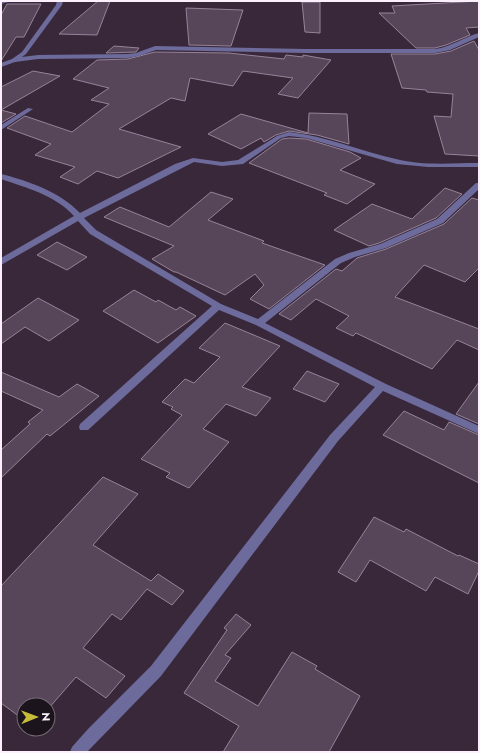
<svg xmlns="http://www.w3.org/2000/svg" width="480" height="753" viewBox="0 0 480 753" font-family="Jost,sans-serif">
  <rect width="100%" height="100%" fill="#38283a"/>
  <g fill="#574659" stroke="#968398">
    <polygon points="98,1 110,1 97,35 59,34"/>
    <polygon points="479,1 479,27 466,28 470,35 446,45 435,48 416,48 379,13 395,13 392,6"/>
    <polygon points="302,2 320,2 320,33 305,32"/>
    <polygon points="7,4 41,4 24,37 16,37 1,61 1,15"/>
    <polygon points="186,8 243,10 231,46 189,45"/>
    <polygon points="474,41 479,50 479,156 445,154 434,116 451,117 453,94 427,92 426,90 402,88 391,54 435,54 451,51"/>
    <polygon points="114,46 139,48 136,52 106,53"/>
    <polygon points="155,52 229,53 284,59 286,55 303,57 303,55 331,60 298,98 278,94 293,78 243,71 233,86 190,78 185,101 171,98 119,129 181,147 118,178 97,171 78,184 60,177 75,167 35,155 51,144 7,128 25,116 72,132 109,104 91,100 109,88 73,79 97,60 128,59"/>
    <polygon points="33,71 60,76 1,110 16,114 1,123 1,87"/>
    <polygon points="309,113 347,114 349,144 317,135 289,131 276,135 264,142 261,138 241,149 208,134 241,114 308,133"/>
    <polygon points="289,138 306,139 350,152 361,158 340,170 375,184 347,204 324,195 327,193 249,163 282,139"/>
    <polygon points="445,188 462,194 436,218 379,243 369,246 334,230 372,204 412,219"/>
    <polygon points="211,192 233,199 208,220 264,241 262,243 325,265 269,309 250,299 264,285 255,274 225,295 176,272 174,272 152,259 174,246 104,217 120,207 169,227"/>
    <polygon points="472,198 479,200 479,268 465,282 424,265 395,297 479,329 479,350 457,340 432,369 356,333 353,336 336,328 349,316 316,299 291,320 279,314 336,269 342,271 357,258 386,249 444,224"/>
    <polygon points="57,242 87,257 67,270 37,255"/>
    <polygon points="134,290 156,302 158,300 176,310 180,307 196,316 158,343 103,311"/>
    <polygon points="38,298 79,320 49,341 25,327 1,344 1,324"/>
    <polygon points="225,323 280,346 242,387 271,398 256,416 226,404 203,429 229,442 189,488 166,477 170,473 141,459 182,415 171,409 173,407 162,402 185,379 194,383 220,357 199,348"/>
    <polygon points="307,371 339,384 325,402 293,389"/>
    <polygon points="1,372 59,397 77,384 99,396 50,436 47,434 1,478 1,450 30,424 28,422 43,410 1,391"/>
    <polygon points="479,382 479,424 456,414"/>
    <polygon points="404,411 444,430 449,422 479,435 479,483 383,435"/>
    <polygon points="103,477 138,494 93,545 151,581 158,574 184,591 172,605 147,589 121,620 112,614 83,648 125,676 106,698 76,677 48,709 48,705 24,705 24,720 1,703 1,586"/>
    <polygon points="374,517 404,532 406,529 458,556 459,555 479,564 479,571 468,594 435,577 426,591 370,560 356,582 338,572"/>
    <polygon points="236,614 251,625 225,655 231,658 215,681 258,706 292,652 317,666 315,669 360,696 329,752 223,752 239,726 184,693 227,630 224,628"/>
  </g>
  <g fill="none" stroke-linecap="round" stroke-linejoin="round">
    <g fill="#6d6b9c" fill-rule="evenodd">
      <polygon points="1,1 12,1 1,4"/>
      <path d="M57,1H63L62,5L26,54L22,57L38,55L128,54L136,53L155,46L306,49H435C451,47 464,37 479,33V37L450,50L435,53H306L156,50L139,56L128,58L38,59L15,62L1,67V63L12,59L22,52L56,5Z"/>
      <polygon points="28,108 33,109 1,130 1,125"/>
      <path d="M289,132C326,136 360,151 396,159C422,166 452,163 479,163V167H428L397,164L306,138L289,136L281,138L243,164L222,166L194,162L84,218L96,230L221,304L258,319L335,259L349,253L380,244L437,219L476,183H479V189L443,223L386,248L355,257L341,263L265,323L386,384L479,426V434L383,391L338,441L161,676L87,752H70L72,747L88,729L151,666L330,435L375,387L256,325L219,310L88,430H80L79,427L80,424L212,306L90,234L78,221L1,265V258L74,216C55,195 27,188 1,179V174C29,181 60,192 80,213L175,164L193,158L222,162L238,160L277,136Z"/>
    </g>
  </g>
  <rect width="480" height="753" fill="none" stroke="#fbf0fc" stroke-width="4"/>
  <g transform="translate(36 717) rotate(89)"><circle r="19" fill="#1b141c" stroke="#756c76"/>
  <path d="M0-3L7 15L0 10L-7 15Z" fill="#c7bb3b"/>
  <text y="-6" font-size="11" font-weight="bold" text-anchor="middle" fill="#fbf0fc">N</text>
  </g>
</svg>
